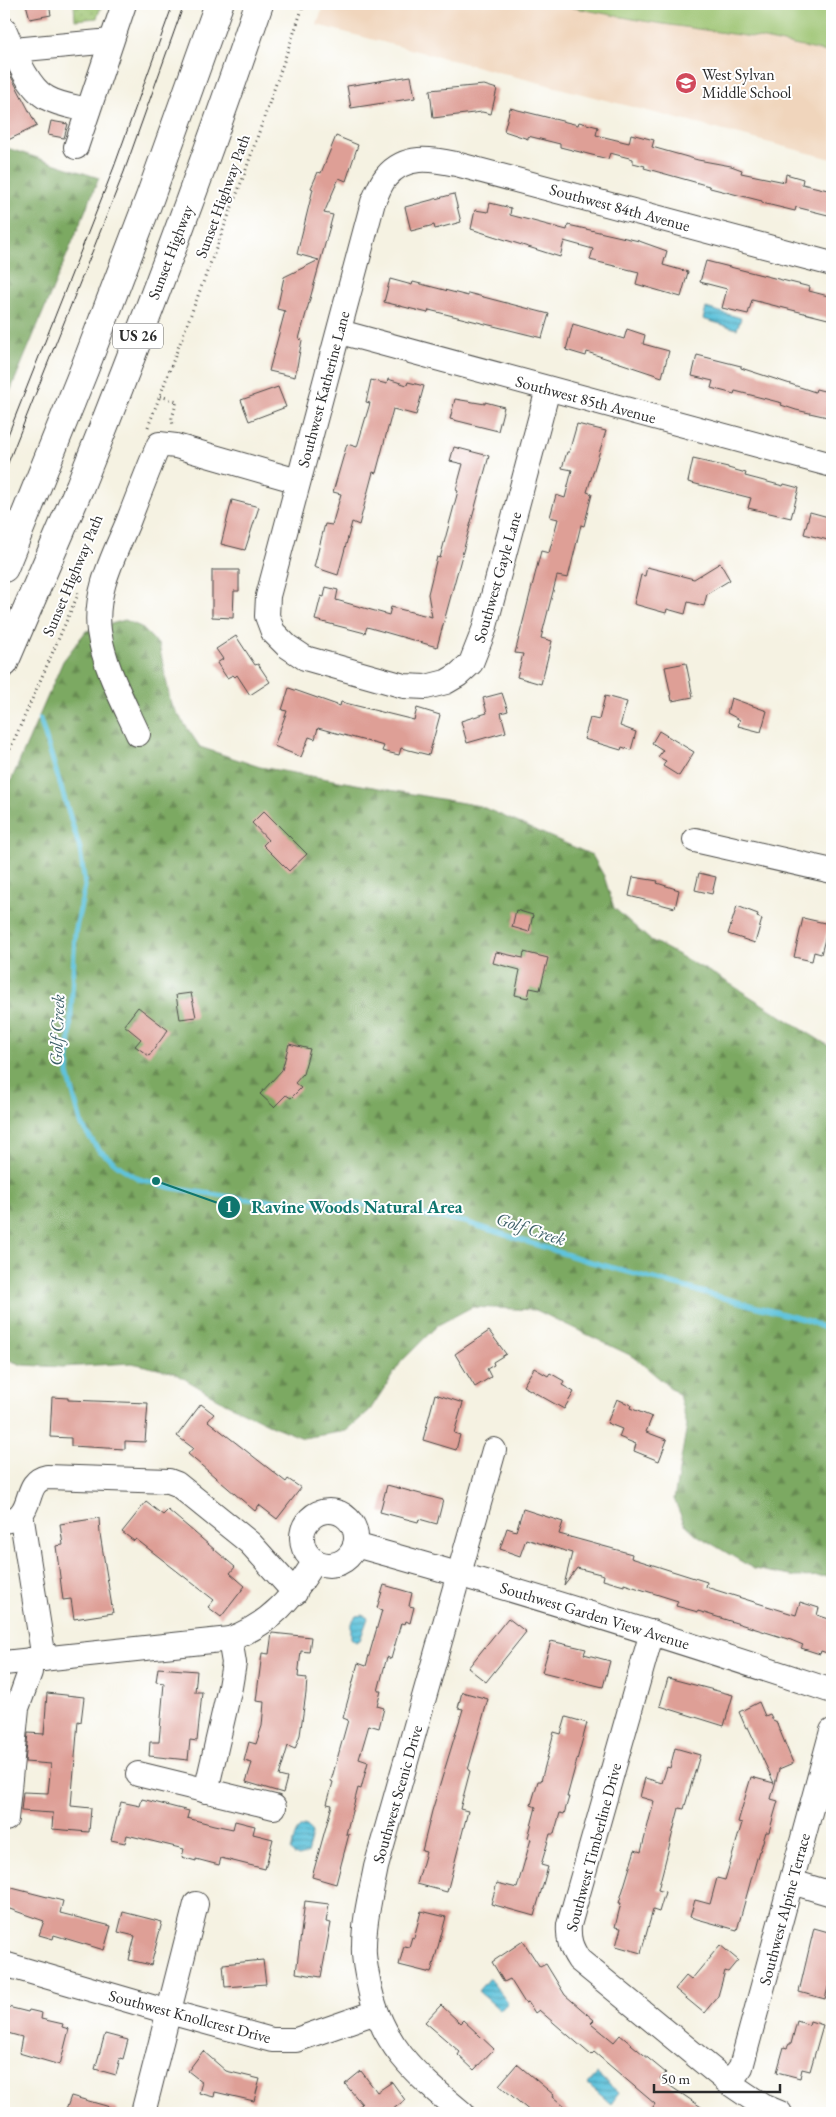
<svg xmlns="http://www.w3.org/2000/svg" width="836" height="2117" viewBox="0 0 836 2117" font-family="'EB Garamond',serif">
  <defs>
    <pattern id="grass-dots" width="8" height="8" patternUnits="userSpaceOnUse" patternTransform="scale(1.25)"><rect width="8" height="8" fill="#9bc36f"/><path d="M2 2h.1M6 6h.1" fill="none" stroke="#7f9f5b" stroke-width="1.8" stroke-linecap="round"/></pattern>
    <pattern id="forest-firs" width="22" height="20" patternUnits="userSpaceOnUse" patternTransform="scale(1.25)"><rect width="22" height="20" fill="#7ca962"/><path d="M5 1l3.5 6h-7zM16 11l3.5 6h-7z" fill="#668a51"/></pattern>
    <pattern id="water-rules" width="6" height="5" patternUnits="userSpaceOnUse" patternTransform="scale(1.25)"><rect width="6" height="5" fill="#5ec3dc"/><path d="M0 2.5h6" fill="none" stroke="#4e9fb3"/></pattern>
  </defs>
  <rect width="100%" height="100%" fill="#fff"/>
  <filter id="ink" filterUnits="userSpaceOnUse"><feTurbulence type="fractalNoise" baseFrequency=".02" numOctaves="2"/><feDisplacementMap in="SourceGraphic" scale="10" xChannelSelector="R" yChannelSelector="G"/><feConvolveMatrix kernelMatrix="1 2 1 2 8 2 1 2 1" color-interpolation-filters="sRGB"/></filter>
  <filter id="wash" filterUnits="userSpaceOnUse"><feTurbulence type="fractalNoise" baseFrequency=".0096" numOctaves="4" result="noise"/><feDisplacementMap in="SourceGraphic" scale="20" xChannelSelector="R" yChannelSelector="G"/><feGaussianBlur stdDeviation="1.12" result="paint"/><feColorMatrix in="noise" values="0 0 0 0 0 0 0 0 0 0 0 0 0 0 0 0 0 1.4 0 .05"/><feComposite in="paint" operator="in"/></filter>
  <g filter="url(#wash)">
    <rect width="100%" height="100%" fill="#f5f2e2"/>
    <polygon fill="#f0d5bc" points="324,4 832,4 832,159 317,25"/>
    <polygon fill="url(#grass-dots)" stroke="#63774d" points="74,4 102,4 97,18 75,20"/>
    <g fill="url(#forest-firs)" stroke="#546a46">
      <polygon points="4,147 99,178 4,406"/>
      <polygon points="125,620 141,627 159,645 171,704 200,747 260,767 480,806 592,855 604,876 614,908 649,939 719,977 832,1048 832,1576 796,1577 754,1569 697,1535 684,1523 674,1499 687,1425 679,1395 634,1357 536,1310 472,1307 438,1325 401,1362 370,1410 346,1431 303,1438 268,1424 225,1403 175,1373 132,1363 62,1367 22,1365 4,1358 4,797 63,661 86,631"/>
    </g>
    <polygon fill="#9bc36f" stroke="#63774d" points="555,4 832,4 832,53 759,38 643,21"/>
    <g fill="url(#water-rules)" stroke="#447784">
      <polygon points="706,308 741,318 737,329 703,319"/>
      <polygon points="363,1615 368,1618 360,1640 356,1642 351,1638 351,1623 356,1616"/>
      <path d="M304,1826L309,1828L312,1834L307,1854L299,1857L294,1855L291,1851C294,1841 294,1829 304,1826Z"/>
      <polygon points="489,1978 508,2003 500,2010 478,1991"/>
      <polygon points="597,2074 619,2093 611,2104 588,2084"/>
    </g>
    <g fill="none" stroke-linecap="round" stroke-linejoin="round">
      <polyline stroke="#5ec3dc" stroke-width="5" points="40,719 80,849 85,886 75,933 68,1074 82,1126 98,1149 120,1167 139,1179 172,1188 244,1199 365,1205 465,1222 584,1260 809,1321 832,1332"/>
    </g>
    <g id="blocks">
      <g fill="#de9f96">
        <polygon points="26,4 49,4 51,15 30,19"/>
        <polygon points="4,63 37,126 4,142"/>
        <polygon points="411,76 415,98 351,108 347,86"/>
        <polygon points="484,85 497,89 491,114 482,112 433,118 430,90"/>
        <polygon points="510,108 578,125 579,122 598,127 596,135 629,143 631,134 654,140 652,147 698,160 731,166 742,170 741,173 785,182 786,174 803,179 802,184 832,191 832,216 796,207 795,211 762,203 762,201 710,188 709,186 644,168 645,166 633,163 633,159 610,153 608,159 560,147 560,144 528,136 528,139 504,131"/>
        <polygon points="51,121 68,124 64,138 48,135"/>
        <polygon points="336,136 358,145 346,181 339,178 324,213 333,215 299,339 302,340 295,377 269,371 285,311 277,309 284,277 319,260 297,254 313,189 311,188 318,172 321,173"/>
        <polygon points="454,194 461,222 435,229 434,225 411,231 405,207"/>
        <polygon points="490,203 511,208 510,215 567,230 568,225 639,241 667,251 663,265 688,272 681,297 636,284 639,272 590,260 593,249 564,241 560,257 471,229 475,210 488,212"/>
        <polygon points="706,261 810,287 809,291 832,297 832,320 752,300 748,314 722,308 727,289 700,282"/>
        <polygon points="390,279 412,285 413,282 468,296 468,293 549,314 542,338 429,310 428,313 384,302"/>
        <polygon points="573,324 624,339 627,329 645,335 643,344 669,351 662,377 587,352 586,356 566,350"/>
        <polygon points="697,355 741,366 741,368 815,392 816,389 832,393 832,418 796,410 781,405 782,403 735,391 734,394 711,388 713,381 692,376"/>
        <polygon points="388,379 407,385 408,382 424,386 416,415 393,409 376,473 373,472 359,525 352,522 338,575 314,567 325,524 332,525 341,494 333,492 347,444 357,447 370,403 366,402 371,380 387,384"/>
        <polygon points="278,387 286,407 249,421 241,400"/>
        <polygon points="455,399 485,404 485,402 504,407 498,431 450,419"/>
        <polygon points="577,424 606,431 587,492 592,494 584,526 581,525 568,578 557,576 541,638 552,641 541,684 517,677 523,654 515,653 541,551 549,553 558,519 550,517 556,495 565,498 572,470 562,468 567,452 569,452"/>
        <polygon points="454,447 489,456 437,647 367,627 365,633 315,620 321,596 324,597 326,587 338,590 336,600 389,615 391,607 432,617 428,594 437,557 440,558 458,491 456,490 463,464 450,461"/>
        <polygon points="693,459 728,467 728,468 746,473 745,476 783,486 784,484 799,488 791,518 748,508 751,498 688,482"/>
        <polygon points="232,500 259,507 245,550 221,544"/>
        <polygon points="810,512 832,518 832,541 804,534"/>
        <polygon points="720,563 730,580 707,594 704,606 688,602 685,614 667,609 666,613 634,604 641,575 645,576 647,567 694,579"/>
        <polygon points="212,570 239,570 239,591 234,591 233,618 212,617"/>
        <polygon points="236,636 255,665 258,664 270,682 250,695 237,675 235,677 233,675 227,678 217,663 223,659 216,649"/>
        <polygon points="686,663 693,697 672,701 665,667"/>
        <polygon points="289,688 340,706 341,702 414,720 417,708 440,715 429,755 401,748 399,755 382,751 384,746 318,728 315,739 309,737 301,757 274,746 287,711 282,710"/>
        <polygon points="502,693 508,711 501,713 506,732 467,743 461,721 487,713 483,698"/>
        <polygon points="605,696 627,702 620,726 636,732 631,750 622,747 621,750 584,739 590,718 599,720"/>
        <polygon points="731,698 767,711 761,732 738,726 740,720 727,713"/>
        <polygon points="659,731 694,752 679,776 663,766 666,761 658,757 663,750 652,743"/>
        <polygon points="264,811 307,854 289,871 263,845 268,840 252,823"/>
        <polygon points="699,873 716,877 712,894 695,890"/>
        <polygon points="633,877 658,881 657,883 679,890 675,908 629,896"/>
        <polygon points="737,906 758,914 757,917 762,919 755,943 728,934"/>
        <polygon points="516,910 533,915 529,932 512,927"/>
        <polygon points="803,918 829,924 821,954 814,952 812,961 794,957"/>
        <polygon points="496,952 523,958 524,952 548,958 540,990 530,988 528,998 515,995 520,970 493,963"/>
        <polygon points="191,993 196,1017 180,1019 176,995"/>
        <polygon points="138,1007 168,1030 149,1056 135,1046 141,1039 124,1025"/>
        <polygon points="289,1044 310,1049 303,1074 295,1083 301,1088 291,1098 286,1095 274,1107 260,1094 282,1070"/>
        <polygon points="489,1331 506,1354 493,1362 494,1365 487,1369 491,1377 475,1387 455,1354"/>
        <polygon points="534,1368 548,1376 550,1373 564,1381 562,1385 574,1392 564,1409 523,1386"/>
        <polygon points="435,1394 463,1403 454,1433 460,1435 456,1450 423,1440"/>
        <polygon points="52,1397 68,1398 68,1400 148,1403 145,1442 125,1441 125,1449 71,1446 71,1438 50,1437"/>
        <polygon points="617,1399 631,1405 630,1408 652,1417 646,1432 667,1440 659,1461 634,1451 636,1444 619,1437 622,1429 607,1423"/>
        <polygon points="201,1404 214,1414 208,1421 286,1482 288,1479 301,1488 277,1519 259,1505 255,1511 188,1454 193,1448 177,1436"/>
        <polygon points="387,1485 443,1500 437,1524 419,1519 418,1522 380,1512"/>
        <polygon points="146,1502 163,1515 168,1510 235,1567 230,1573 245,1586 221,1617 208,1607 214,1600 136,1539 134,1541 122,1532"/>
        <polygon points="523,1509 563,1522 559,1534 632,1554 631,1558 707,1582 706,1587 796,1615 800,1602 819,1608 817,1615 832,1620 832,1645 830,1654 821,1651 820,1654 801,1648 803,1645 791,1640 698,1611 698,1612 676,1606 678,1601 624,1584 624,1586 603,1580 604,1575 577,1568 564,1585 572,1553 526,1539 520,1556 500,1549 507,1528 516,1531"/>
        <polygon points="99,1518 100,1534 113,1613 74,1619 71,1599 63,1600 56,1546 63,1545 60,1524"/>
        <polygon points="384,1585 412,1593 409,1606 414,1607 410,1623 406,1621 405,1624 401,1623 391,1659 387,1657 378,1691 381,1691 377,1706 384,1708 379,1728 369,1725 359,1759 368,1762 361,1789 358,1788 346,1834 349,1834 336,1884 312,1877 332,1805 327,1804 333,1782 331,1781 348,1720 343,1718 358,1663 366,1666 382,1610 377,1608"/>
        <polygon points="508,1618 526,1632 486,1682 468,1668"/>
        <polygon points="272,1633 311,1637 309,1652 301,1651 298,1677 307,1678 306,1693 300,1735 295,1749 288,1746 279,1776 287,1778 283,1793 246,1782 252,1763 244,1761 249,1742 256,1744 262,1726 264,1702 256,1701 262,1653 269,1654"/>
        <polygon points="551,1641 586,1649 584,1654 610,1661 603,1687 542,1672"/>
        <polygon points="158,1668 197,1671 195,1692 202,1692 200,1713 197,1741 190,1740 188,1760 149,1756 150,1742 159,1742 164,1683 156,1682"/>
        <polygon points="668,1678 733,1695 724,1726 660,1706"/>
        <polygon points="462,1692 488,1699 468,1770 470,1771 460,1809 468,1811 447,1892 417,1884 426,1852 422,1851 432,1811 463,1709 458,1708"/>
        <polygon points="47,1693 84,1697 81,1722 78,1721 71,1806 91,1808 89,1832 52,1829 53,1813 21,1811 23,1792 48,1793 51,1764 25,1762 28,1733 44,1734"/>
        <polygon points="759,1702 765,1716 770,1714 774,1722 776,1721 793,1763 779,1769 771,1799 778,1801 769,1832 766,1832 760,1851 759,1851 737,1930 690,1917 695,1900 710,1904 717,1878 725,1880 742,1823 738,1822 751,1777 774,1783 748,1727 746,1728 739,1712"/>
        <polygon points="566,1717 587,1723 567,1797 569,1797 564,1814 560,1813 554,1834 550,1834 541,1865 548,1867 534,1916 491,1904 497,1883 517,1888 531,1839 528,1838 536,1807 531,1805 538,1781 541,1781 554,1732 561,1734"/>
        <polygon points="675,1748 700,1755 684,1809 679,1808 658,1890 665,1892 659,1912 653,1910 641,1953 616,1946 621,1928 615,1927 621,1903 619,1903 635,1850 641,1852 654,1801 640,1797 645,1778 662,1783 667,1767 670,1768"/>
        <polygon points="142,1799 189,1811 187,1818 214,1825 233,1829 235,1821 255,1826 253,1834 273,1839 265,1869 221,1858 219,1865 196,1859 196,1861 182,1857 184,1849 127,1835 125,1843 111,1840 121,1802 140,1806"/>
        <polygon points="4,1886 63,1901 60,1913 111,1926 104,1950 54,1935 53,1939 39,1935 44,1921 4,1907"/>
        <polygon points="305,1901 329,1904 326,1922 331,1923 321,1977 296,1973"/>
        <polygon points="421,1911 446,1917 431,1973 399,1965 404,1946 409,1947 412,1937 414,1938"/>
        <polygon points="123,1912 162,1922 151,1965 129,1960 135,1936 118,1932"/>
        <polygon points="814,1928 832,1933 832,1972 825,1999 799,1992"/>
        <polygon points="523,1941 540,1967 546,1964 565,1995 594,2020 591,2023 614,2042 620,2035 666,2073 660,2079 710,2113 649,2113 655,2104 594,2052 591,2055 539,2010 535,2013 528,2002 525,2003 510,1979 504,1982 492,1962"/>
        <polygon points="720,1945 738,1960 728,1972 725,1971 718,1996 704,2013 675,1989 686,1976 691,1980"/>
        <polygon points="263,1960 266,1984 225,1987 223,1964"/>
        <polygon points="441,2005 460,2023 463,2020 494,2049 474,2070 458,2055 460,2052 425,2022"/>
        <polygon points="4,2006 28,2012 29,2010 42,2013 41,2019 63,2024 62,2027 69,2029 60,2065 19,2053 22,2037 4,2032"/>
        <polygon points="797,2021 809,2025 810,2021 823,2025 810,2071 802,2069 800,2078 777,2072 784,2047 787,2048 789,2044 791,2044"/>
        <polygon points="105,2034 128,2040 123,2059 120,2058 116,2075 95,2069"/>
        <polygon points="203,2051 226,2071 260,2079 254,2101 215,2092 214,2097 199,2093 202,2082 188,2071"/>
        <polygon points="517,2064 554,2095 553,2097 572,2113 532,2113 499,2085"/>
        <polygon points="361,2071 377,2092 392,2082 405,2100 388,2113 350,2113 362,2104 345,2084"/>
        <polygon points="71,2096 117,2109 116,2113 65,2113"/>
      </g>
    </g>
  </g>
  <g filter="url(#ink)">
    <use href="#blocks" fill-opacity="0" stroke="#494946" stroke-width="1"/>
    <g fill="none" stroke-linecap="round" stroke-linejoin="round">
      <g stroke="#494946" stroke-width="26">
        <g id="minor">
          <path d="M4,29C13,49 27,88 47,98C59,105 75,107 88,110"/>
          <polyline points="14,50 111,41"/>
          <polyline points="76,147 124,4"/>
          <polyline points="340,332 832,465"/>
          <path d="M548,389L484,630L471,663L458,675L446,682L426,687L404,686L305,658L287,646L273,632L267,616L268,596L373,202C377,194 380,184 386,177C405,154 431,159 456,164L832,264"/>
          <path d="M138,734C123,701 104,667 99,631C94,592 114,556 128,522C138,496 148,470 159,444L176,446L298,481"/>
          <polyline points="695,840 832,871"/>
          <circle cx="329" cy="1538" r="27"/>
          <polyline points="21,1514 44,1659"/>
          <path d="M4,1521L18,1518L21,1514C32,1501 27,1481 47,1477L169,1481L177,1484L250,1543L295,1593"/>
          <path d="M355,1545C516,1589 674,1639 832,1691"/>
          <path d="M652,1632L569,1925C568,1940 571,1948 579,1960L729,2083L763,2106L780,2113"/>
          <path d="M4,1663L230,1639C272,1623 292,1598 315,1561"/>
          <polyline points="138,1774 274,1807"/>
          <polyline points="206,1791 230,1687 234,1663 230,1639"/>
          <polyline points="6,1819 17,1708 30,1672 30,1660"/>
          <polyline points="792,1882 832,1894"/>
          <polyline points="4,1964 169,2012 272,2040 296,2040 376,2012"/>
          <polyline points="729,2083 741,2067 832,1731"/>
          <polyline points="143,2113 196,1904"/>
          <path d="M462,2113C415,2074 379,2043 368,1980C366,1969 363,1957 364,1946C364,1919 371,1893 376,1867L494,1450"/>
        </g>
      </g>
      <g stroke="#494946" stroke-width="30">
        <g id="highway">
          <polyline points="4,568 84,370 150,197 219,4"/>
          <path d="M4,663C29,604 55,545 80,486C144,327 204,166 259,4"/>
        </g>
      </g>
      <g stroke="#494946" stroke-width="3" stroke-dasharray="1 4" stroke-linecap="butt">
        <polyline points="160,396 177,401 172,418 173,426"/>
        <polyline points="148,427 244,175 304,4"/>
        <polyline points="4,763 80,590"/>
      </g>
      <use href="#minor" stroke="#fff" stroke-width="24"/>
      <use href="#highway" stroke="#fff" stroke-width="28"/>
      <g stroke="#2b2b2b" stroke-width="1">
        <polyline points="4,445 114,167 173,4"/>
        <polyline points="4,473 124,172 184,4"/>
      </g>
    </g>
  </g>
  <defs>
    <g id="school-disc" transform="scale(1.125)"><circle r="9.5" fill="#d1495b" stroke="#fff"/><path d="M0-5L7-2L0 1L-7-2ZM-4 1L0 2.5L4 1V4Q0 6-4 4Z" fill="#fff"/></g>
  </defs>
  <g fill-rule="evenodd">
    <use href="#school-disc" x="686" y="83"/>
  </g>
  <g text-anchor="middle" stroke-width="4" stroke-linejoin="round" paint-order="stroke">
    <rect fill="#fff" stroke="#6b6b6b" stroke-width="1" x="113" y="323.5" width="50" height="25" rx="4"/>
    <g font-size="15" font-weight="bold" fill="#2b2b2b">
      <text x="138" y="341">US 26</text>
    </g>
    <g font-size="16" fill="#2b2b2b" stroke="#fff" text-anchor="start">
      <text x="702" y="80">West Sylvan<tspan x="702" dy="18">Middle School</tspan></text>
    </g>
    <g font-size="16" fill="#2b2b2b" stroke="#fff">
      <text transform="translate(222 196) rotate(-70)" y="6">Sunset Highway Path</text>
      <text transform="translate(620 207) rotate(15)" y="6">Southwest 84th Avenue</text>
      <text transform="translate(170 252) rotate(-69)" y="6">Sunset Highway</text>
      <text transform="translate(323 389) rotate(-75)" y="6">Southwest Katherine Lane</text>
      <text transform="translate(586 399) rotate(15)" y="6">Southwest 85th Avenue</text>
      <text transform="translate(72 575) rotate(-67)" y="6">Sunset Highway Path</text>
      <text transform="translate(497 577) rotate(-74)" y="6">Southwest Gayle Lane</text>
      <text transform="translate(595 1615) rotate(17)" y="6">Southwest Garden View Avenue</text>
      <text transform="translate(397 1794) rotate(-74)" y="6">Southwest Scenic Drive</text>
      <text transform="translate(593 1847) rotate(-75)" y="6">Southwest Timberline Drive</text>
      <text transform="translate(784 1909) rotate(-75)" y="6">Southwest Alpine Terrace</text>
      <text transform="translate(190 2016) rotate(15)" y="6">Southwest Knollcrest Drive</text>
    </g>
    <g font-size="18" font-style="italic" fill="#3d6069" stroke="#fff">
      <text transform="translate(57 1030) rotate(-88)" y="6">Golf Creek</text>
      <text transform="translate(531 1229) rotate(18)" y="6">Golf Creek</text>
    </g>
  </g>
  <path fill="none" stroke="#0f766e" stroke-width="2" d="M156 1181L229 1207"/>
  <g fill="#0f766e" stroke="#fff" stroke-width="2">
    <circle cx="156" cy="1181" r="5"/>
    <circle cx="229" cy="1207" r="12"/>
  </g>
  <g font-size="15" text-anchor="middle" font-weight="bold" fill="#fff">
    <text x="229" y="1212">1</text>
  </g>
  <g font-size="18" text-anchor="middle" font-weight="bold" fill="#0f766e" stroke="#fff" stroke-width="4" stroke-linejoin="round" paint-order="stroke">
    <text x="357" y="1213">Ravine Woods Natural Area</text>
  </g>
  <rect width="836" height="2117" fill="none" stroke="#fff" stroke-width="20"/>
  <path d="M654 2084v8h126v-8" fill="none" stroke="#2b2b2b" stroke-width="2.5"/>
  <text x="661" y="2084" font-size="15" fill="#2b2b2b" stroke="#ffffff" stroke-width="4" paint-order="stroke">50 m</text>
</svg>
